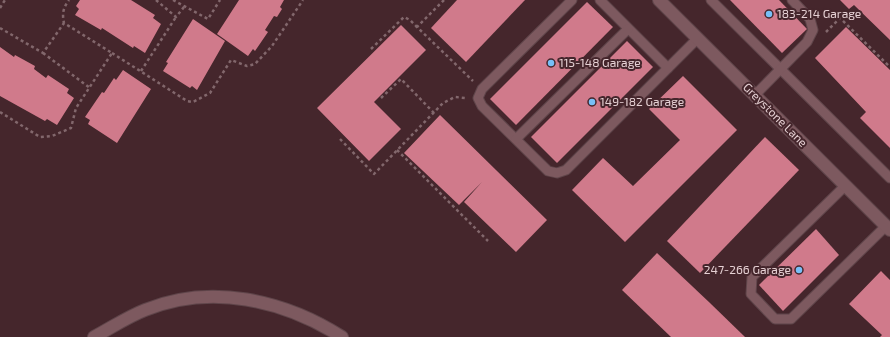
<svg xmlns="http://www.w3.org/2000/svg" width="890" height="337" viewBox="0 0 890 337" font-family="'Exo 2',sans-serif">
  <rect width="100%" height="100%" fill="#45262c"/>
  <g fill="#d07a8b">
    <polygon points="80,0 131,0 155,15 153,18 161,24 145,53 134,46 133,48 102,28 101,30 75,15 79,9 76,6"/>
    <polygon points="239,0 284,0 280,7 282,9 277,17 274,16 265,30 268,32 255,51 253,49 248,56 217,34"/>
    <polygon points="457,0 525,0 466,62 431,28"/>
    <polygon points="730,0 779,0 807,29 782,53"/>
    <polygon points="840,0 890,0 890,40 854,5 849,9"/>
    <polygon points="587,2 613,27 516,125 490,99"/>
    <polygon points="193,19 225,41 197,90 192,86 190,88 163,71 168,63 166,62"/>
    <polygon points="401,25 426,50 374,102 401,129 369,161 317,108"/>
    <polygon points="846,27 890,70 890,148 860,118 866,112 815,58"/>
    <polygon points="627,41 653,67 557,163 531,137"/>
    <polygon points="0,47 14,57 15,55 35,66 34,69 46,78 48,75 69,89 67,93 74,98 57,125 47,119 45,121 0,96"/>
    <polygon points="123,70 151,89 117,143 88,124 90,120 85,117 102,92 104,93 114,78 116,80"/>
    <polygon points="683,76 737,130 625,242 572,190 603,158 633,186 680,140 649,109"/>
    <polygon points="440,115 547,220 516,252 464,202 482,182 459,205 404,153"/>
    <polygon points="765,137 799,170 700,273 667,241"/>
    <polygon points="816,229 839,255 783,311 759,285"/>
    <polygon points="657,253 710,303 745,337 671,337 622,290"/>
    <polygon points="881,271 890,280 890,337 880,337 882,335 849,304"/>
  </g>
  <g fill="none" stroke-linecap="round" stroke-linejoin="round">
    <g stroke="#5f454a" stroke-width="11">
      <g id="lane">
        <polyline points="572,0 482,89 478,98 482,106 548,171 557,173 566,170 698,38"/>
        <polyline points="600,0 668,68"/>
        <polyline points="711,0 890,178"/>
        <polyline points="755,95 807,42 813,30 810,19 792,0"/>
        <polyline points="516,139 628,29"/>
        <polyline points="845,186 752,277 751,294 775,319 791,319 886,226"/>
      </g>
    </g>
    <g stroke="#5f454a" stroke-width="14">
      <g id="street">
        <polyline points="659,0 890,230"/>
        <path d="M94,337C111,328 127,317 145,310C211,283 284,300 342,337"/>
      </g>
    </g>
    <g stroke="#82676c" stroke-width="2.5" stroke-dasharray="3 3" stroke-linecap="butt">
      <polyline points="156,0 176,17 184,7"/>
      <polyline points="173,0 208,19 220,0"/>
      <polyline points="444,0 417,27 473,81"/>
      <polyline points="0,8 5,0"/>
      <polyline points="0,28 43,53 64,23"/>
      <polyline points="826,32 840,18 890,67"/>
      <polyline points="371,49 404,17 410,20 417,27"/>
      <polyline points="43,53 90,88"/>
      <polyline points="112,53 187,101 193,102 210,93 231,60 247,66 255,64 272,46 303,0"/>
      <polyline points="141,71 176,17"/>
      <polyline points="381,98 401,79 434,113"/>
      <path d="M0,112L40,137L52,136L71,128L76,108L112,53L64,23C62,14 63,8 69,0"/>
      <polyline points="340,139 374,174 443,103 455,97 465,98"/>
      <polyline points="397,150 488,241"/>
    </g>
    <use href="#lane" stroke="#7d595f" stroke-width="9"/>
    <use href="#street" stroke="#7d595f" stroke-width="12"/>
  </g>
  <g fill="#78bff7" stroke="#45262c" stroke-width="1.5">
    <circle cx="769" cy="14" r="4"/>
    <circle cx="551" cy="63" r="4"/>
    <circle cx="592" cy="102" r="4"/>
    <circle cx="799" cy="270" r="4"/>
  </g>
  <g text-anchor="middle" stroke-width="4" stroke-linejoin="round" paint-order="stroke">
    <g font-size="12" fill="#e6d1d4" stroke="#45262c" text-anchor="start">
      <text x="777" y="18">183-214 Garage</text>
      <text x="559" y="67">115-148 Garage</text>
      <text x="600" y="106">149-182 Garage</text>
      <text x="791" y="274" text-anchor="end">247-266 Garage</text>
    </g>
    <g font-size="12" fill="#e6d1d4" stroke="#45262c">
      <text transform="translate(775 115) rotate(45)" y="4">Greystone Lane</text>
    </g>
  </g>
</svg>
